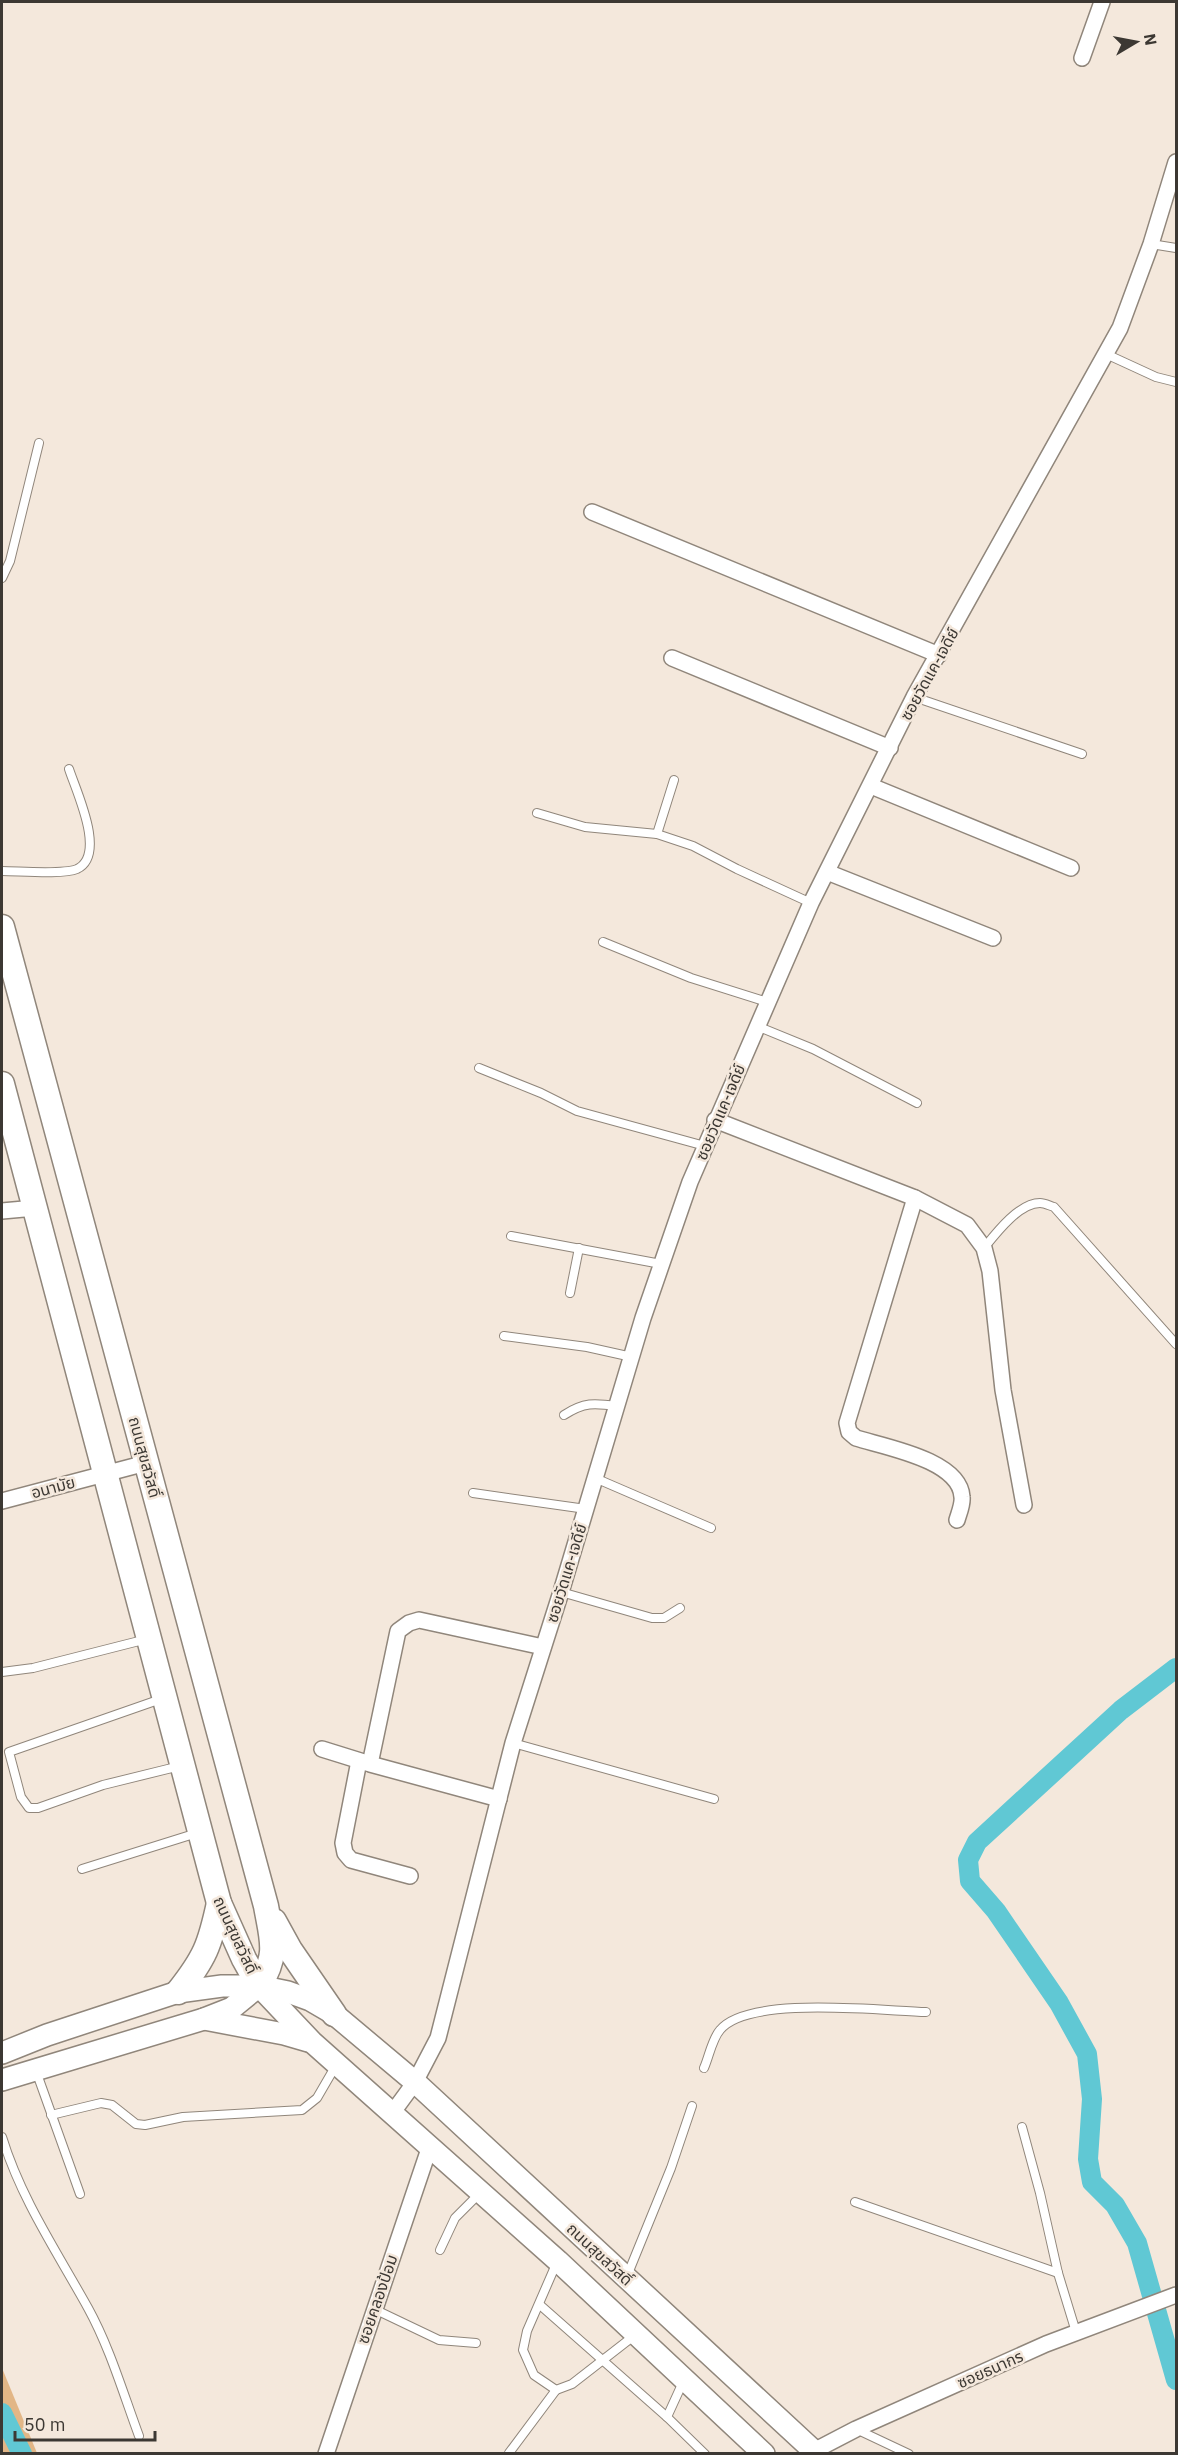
<svg xmlns="http://www.w3.org/2000/svg" width="1178" height="2455" viewBox="0 0 1178 2455" font-family="'IBM Plex Sans','Noto Sans Thai',sans-serif">
  <rect width="100%" height="100%" fill="#f4e8dc"/>
  <polygon fill="#e2b686" points="2,2368 37,2453 2,2453"/>
  <g fill="none" stroke-linecap="round" stroke-linejoin="round">
    <g stroke="#60c8d4" stroke-width="20">
      <polyline points="1176,1668 1121,1710 977,1842 968,1860 970,1881 996,1911 1059,2003 1087,2054 1092,2099 1088,2159 1092,2182 1115,2205 1137,2243 1176,2380"/>
      <polyline points="2,2413 22,2454"/>
    </g>
    <g stroke="#90867b" stroke-width="10">
      <g id="service">
        <polyline points="1151,244 1176,248"/>
        <polyline points="1106,354 1156,377 1176,382"/>
        <polyline points="2,578 10,561 39,443"/>
        <polyline points="914,697 1082,754"/>
        <polyline points="537,813 585,827 657,834 693,846 737,869 811,903"/>
        <polyline points="657,834 674,780"/>
        <path d="M2,871C19,871 63,875 77,869C107,855 76,791 69,769"/>
        <polyline points="603,942 691,978 767,1002"/>
        <polyline points="757,1026 813,1049 917,1103"/>
        <polyline points="479,1068 541,1093 577,1111 705,1146"/>
        <polyline points="511,1236 661,1264"/>
        <path d="M984,1248C996,1233 1019,1203 1040,1203C1045,1203 1050,1206 1054,1207L1176,1344"/>
        <polyline points="570,1293 579,1248"/>
        <polyline points="504,1336 587,1347 632,1357"/>
        <path d="M564,1415C584,1402 594,1403 617,1406"/>
        <polyline points="595,1478 711,1528"/>
        <polyline points="473,1493 586,1509"/>
        <polyline points="561,1592 652,1618 664,1618 680,1608"/>
        <polyline points="2,1672 33,1668 147,1639"/>
        <polyline points="161,1699 9,1752 21,1797 29,1808 38,1808 103,1785 180,1766"/>
        <polyline points="513,1743 714,1799"/>
        <polyline points="82,1869 197,1833"/>
        <path d="M704,2068C709,2057 712,2039 720,2030C748,1995 882,2011 926,2012"/>
        <polyline points="36,2071 80,2194"/>
        <polyline points="51,2115 101,2103 112,2105 136,2124 145,2125 183,2117 302,2110 317,2098 335,2067"/>
        <polyline points="1022,2127 1040,2193 1058,2273 1076,2332"/>
        <path d="M2,2137C21,2199 57,2252 88,2308C110,2348 123,2393 139,2436"/>
        <polyline points="855,2202 1058,2273"/>
        <polyline points="440,2250 455,2218 480,2193"/>
        <polyline points="557,2262 527,2331 523,2350 534,2375 556,2390 572,2384 635,2335"/>
        <polyline points="627,2276 671,2168 692,2106"/>
        <polyline points="540,2305 667,2417 705,2454"/>
        <polyline points="374,2309 439,2340 476,2343"/>
        <polyline points="667,2417 683,2382"/>
        <polyline points="858,2430 909,2454"/>
        <polyline points="509,2453 556,2390"/>
      </g>
    </g>
    <g stroke="#90867b" stroke-width="18">
      <g id="minor">
        <polyline points="1082,58 1102,2"/>
        <polyline points="592,512 939,655"/>
        <polyline points="672,658 890,748"/>
        <polyline points="871,786 1071,868"/>
        <polyline points="827,872 993,938"/>
        <polyline points="715,1120 915,1198 967,1225 984,1248 990,1271 1003,1390 1024,1505"/>
        <path d="M915,1198L847,1423L849,1432L856,1438C885,1447 960,1460 962,1497C963,1504 959,1513 957,1520"/>
        <polyline points="2,1211 35,1208"/>
        <polyline points="2,1501 146,1463"/>
        <polyline points="322,1749 367,1763"/>
        <polyline points="359,1761 343,1843 345,1853 351,1860 410,1876"/>
        <polyline points="499,1799 370,1764 398,1631 409,1623 419,1620 543,1647"/>
        <polyline points="393,2112 415,2082 438,2038 513,1743 561,1592 643,1318 690,1182 811,903 914,697 1120,328 1151,244 1176,162"/>
        <polyline points="326,2454 430,2146"/>
        <polyline points="808,2454 856,2429 1046,2344 1176,2295"/>
      </g>
    </g>
    <g stroke="#90867b" stroke-width="24">
      <g id="secondary">
        <polyline points="259,1986 312,2042 558,2261 764,2454"/>
        <polyline points="204,2019 284,2034 308,2041"/>
        <polyline points="2,2053 47,2035 178,1992 222,1986 259,1986 288,1992 310,2000 334,2014 415,2082 817,2454"/>
        <polyline points="2,2080 204,2019 232,2008 259,1986"/>
      </g>
    </g>
    <g stroke="#90867b" stroke-width="27">
      <g id="primary">
        <path d="M2,927L266,1906C272,1940 279,1954 259,1986L244,1959L219,1903L2,1084"/>
        <polyline points="274,1921 290,1950 334,2014"/>
        <path d="M178,1992C205,1958 210,1945 219,1903"/>
      </g>
    </g>
    <use href="#service" stroke="#fff" stroke-width="8"/>
    <use href="#minor" stroke="#fff" stroke-width="15"/>
    <use href="#secondary" stroke="#fff" stroke-width="21"/>
    <use href="#primary" stroke="#fff" stroke-width="24"/>
  </g>
  <g text-anchor="middle" stroke-width="5" stroke-linejoin="round" paint-order="stroke">
    <g font-size="16" fill="#3c3833" stroke="#f4e8dc">
      <text transform="translate(929 674) rotate(-61)" y="6">ซอยวัดแค-เจดีย์</text>
      <text transform="translate(720 1112) rotate(-67)" y="6">ซอยวัดแค-เจดีย์</text>
      <text transform="translate(145 1457) rotate(75)" y="6">ถนนสุขสวัสดิ์</text>
      <text transform="translate(53 1487) rotate(-15)" y="6">อนามัย</text>
      <text transform="translate(566 1573) rotate(-73)" y="6">ซอยวัดแค-เจดีย์</text>
      <text transform="translate(236 1935) rotate(65)" y="6">ถนนสุขสวัสดิ์</text>
      <text transform="translate(600 2254) rotate(43)" y="6">ถนนสุขสวัสดิ์</text>
      <text transform="translate(377 2299) rotate(-71)" y="6">ซอยคลองป้อม</text>
      <text transform="translate(990 2369) rotate(-24)" y="6">ซอยธนากร</text>
    </g>
  </g>
  <rect width="1178" height="2455" fill="none" stroke="#3c3833" stroke-width="6"/>
  <g transform="translate(1136 42) rotate(80)" stroke="#f4e8dc" stroke-width="4.5" paint-order="stroke">
  <path d="M0-4.5L10 22L0 15L-10 22Z" fill="#3c3833"/>
  <text y="-9" font-size="16" font-weight="bold" text-anchor="middle" fill="#3c3833">N</text>
  </g>
  <path d="M15 2431v9h140v-9" fill="none" stroke="#3c3833" stroke-width="3"/>
  <text x="24" y="2431" font-size="18" fill="#3c3833" stroke="#f4e8dc" stroke-width="4.5" paint-order="stroke">50 m</text>
</svg>
